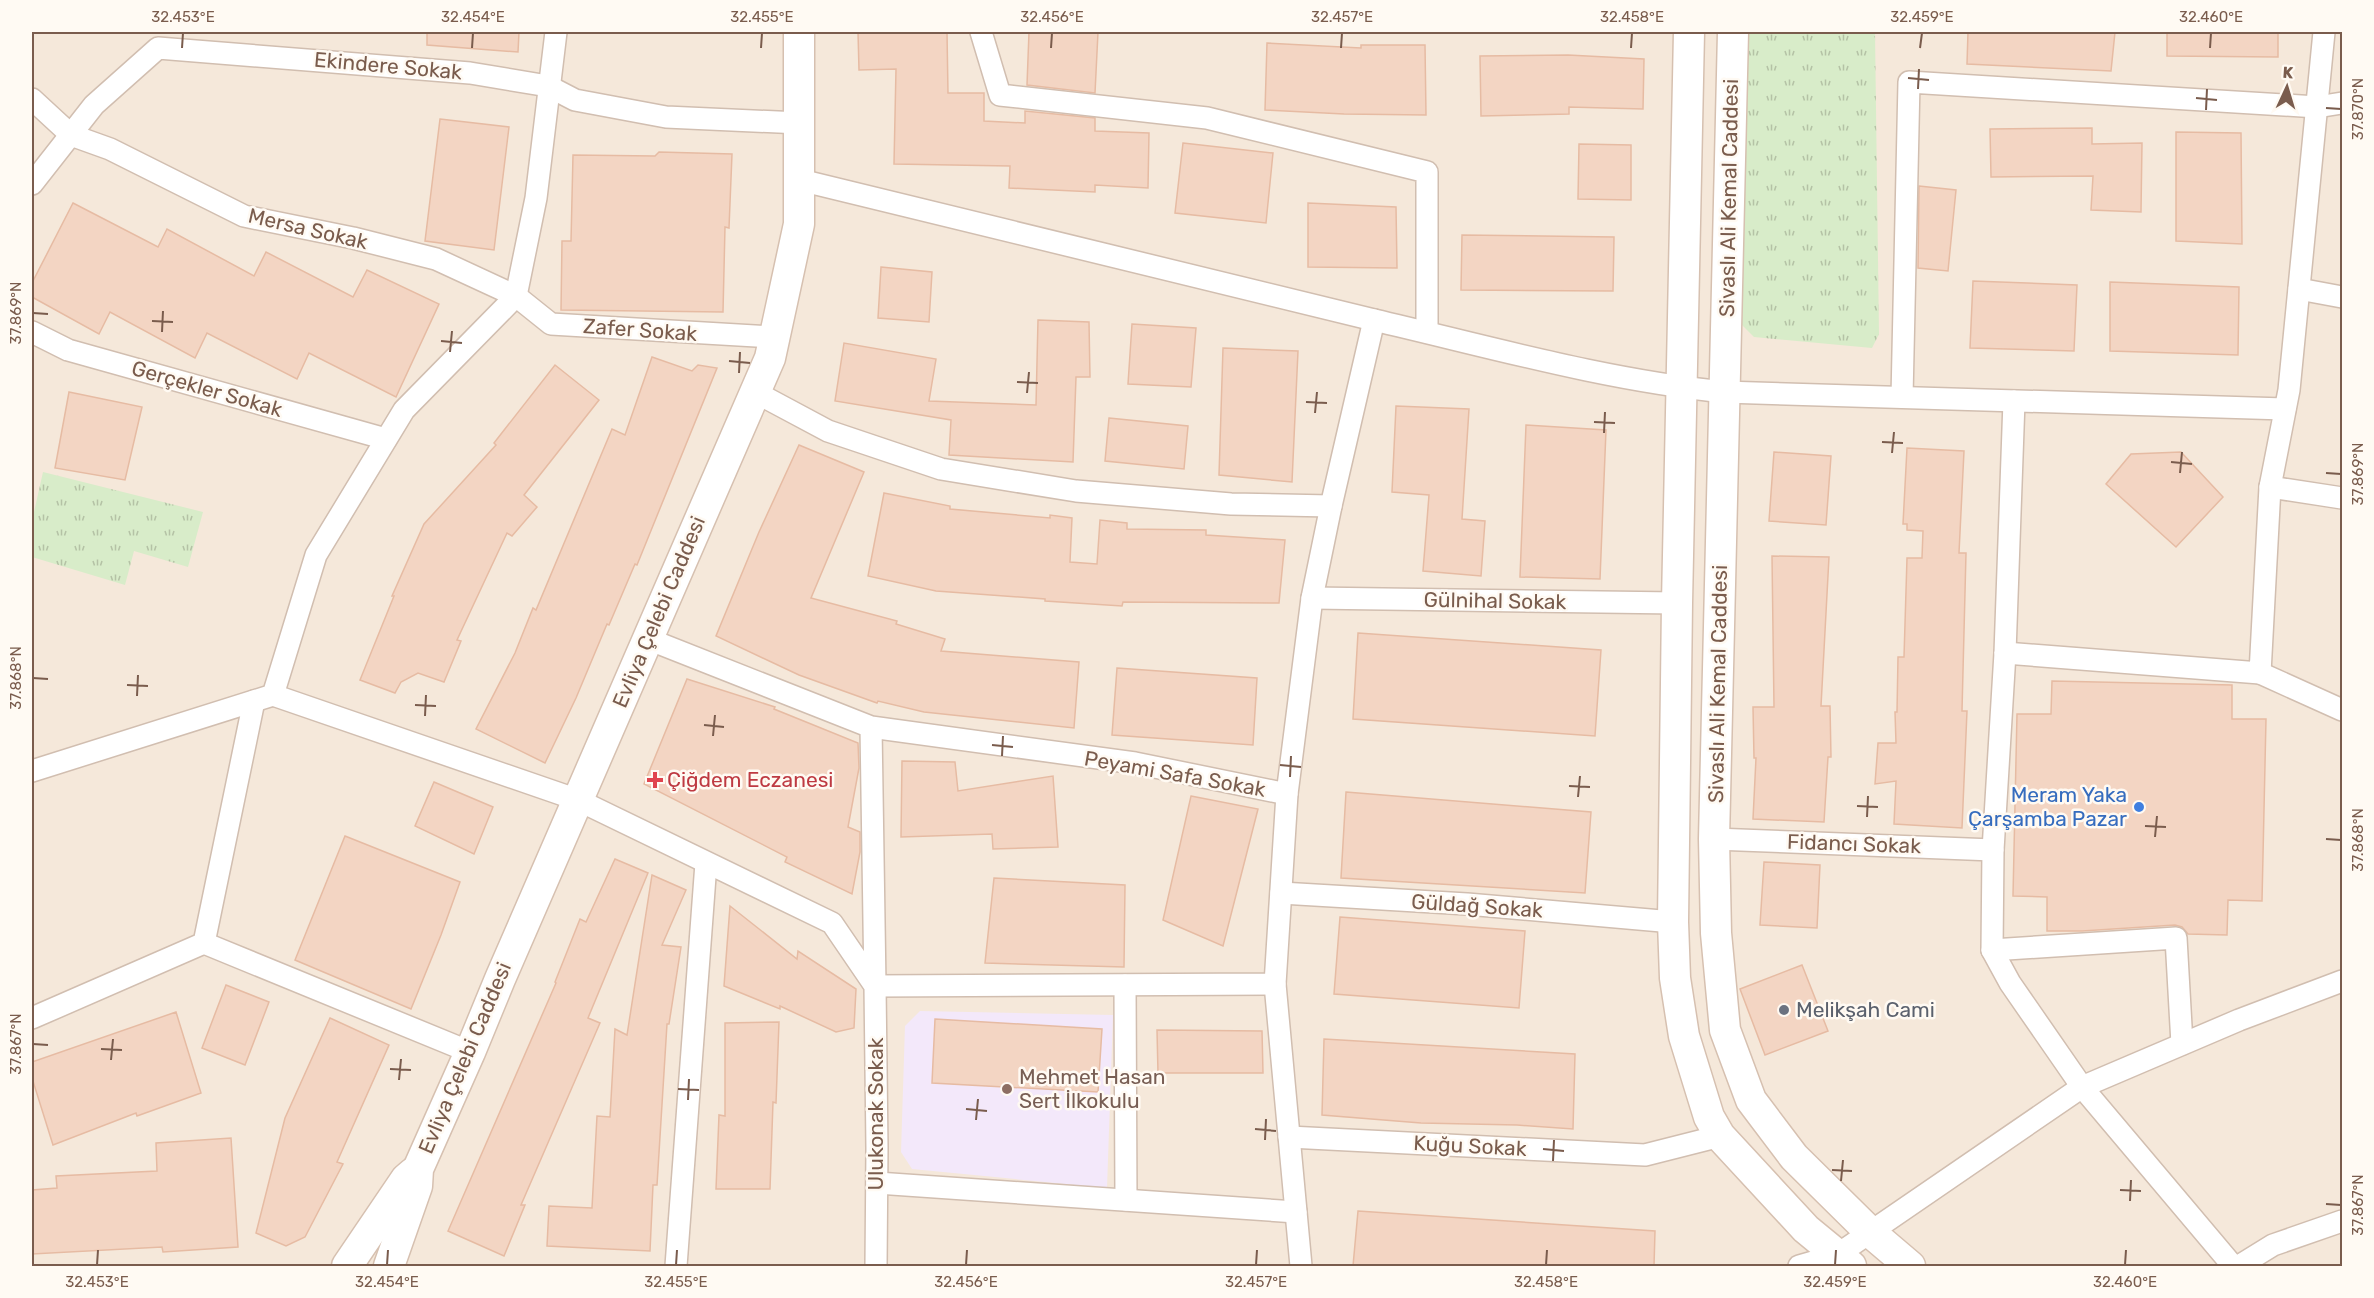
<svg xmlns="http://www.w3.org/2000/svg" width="2374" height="1298" viewBox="0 0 2374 1298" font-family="Rubik,sans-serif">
  <defs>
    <pattern id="grass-tufts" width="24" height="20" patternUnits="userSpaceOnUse" patternTransform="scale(1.5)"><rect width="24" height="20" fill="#d8ecc9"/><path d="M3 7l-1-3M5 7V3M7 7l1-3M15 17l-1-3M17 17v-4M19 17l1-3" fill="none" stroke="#b4c2a5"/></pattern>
  </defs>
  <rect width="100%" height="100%" fill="#fdf6ec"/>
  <rect fill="#f5e8da" x="32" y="32" width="2310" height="1234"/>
  <polygon fill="#f3e8fa" points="920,1011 1113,1015 1107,1188 912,1169 901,1152 905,1026"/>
  <g fill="url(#grass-tufts)">
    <polygon points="1748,32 1875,32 1879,334 1872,348 1754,337 1740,323"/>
    <polygon points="43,472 203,512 188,567 134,551 125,585 32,557 32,521"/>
  </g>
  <g fill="#f3d5c3" stroke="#e6bba3" stroke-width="1.5">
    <polygon points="427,32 519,32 518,52 427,45"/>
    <polygon points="858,32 947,32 948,93 984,93 984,121 1025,123 1025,111 1095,118 1095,131 1149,133 1148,188 1095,185 1095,192 1009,188 1010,166 894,164 896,69 859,70"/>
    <polygon points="1029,32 1098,32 1095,93 1027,85"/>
    <polygon points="1968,32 2115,32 2111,71 1967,64"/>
    <polygon points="2167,32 2278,32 2278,57 2167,56"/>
    <polygon points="1267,43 1361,48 1361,45 1425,45 1426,115 1344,114 1265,110"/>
    <polygon points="1568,55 1644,59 1643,109 1569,107 1569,114 1481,116 1480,56"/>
    <polygon points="440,119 509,127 494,250 425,241"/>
    <polygon points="2092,128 2092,144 2142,143 2141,212 2091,210 2093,176 1991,177 1990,129"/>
    <polygon points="2176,132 2241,133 2242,244 2176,241"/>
    <polygon points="1183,143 1273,153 1266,223 1175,213"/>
    <polygon points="1579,144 1631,145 1631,200 1578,199"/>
    <polygon points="659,152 732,154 729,228 725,227 723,312 561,310 562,241 571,241 573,155 655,156"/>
    <polygon points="1919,186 1956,190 1948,271 1918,268"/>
    <polygon points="73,203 158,247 167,229 254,276 266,252 353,297 367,270 439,304 396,397 309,353 297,379 207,333 195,358 110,312 99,334 32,297 32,283"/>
    <polygon points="1308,203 1396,207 1397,268 1308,267"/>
    <polygon points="1462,235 1614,237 1613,291 1461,290"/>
    <polygon points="881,267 932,272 929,322 878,318"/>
    <polygon points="1973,281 2077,285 2074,351 1970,348"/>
    <polygon points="2110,282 2239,287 2238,355 2110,351"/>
    <polygon points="1038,320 1089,322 1090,377 1076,377 1073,462 949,455 951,420 835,401 844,343 936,359 929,401 1036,405"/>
    <polygon points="1132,324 1196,328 1191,387 1128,384"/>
    <polygon points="1223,348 1298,351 1292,482 1219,475"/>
    <polygon points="652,357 692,371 698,365 717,368 637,565 635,564 609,625 607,624 576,698 545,763 476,729 515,653 533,608 536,610 612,429 625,435"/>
    <polygon points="555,365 599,400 524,495 537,507 512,536 507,533 457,640 461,641 444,682 418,673 401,682 395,693 360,680 394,596 392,596 424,524 496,445 494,443"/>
    <polygon points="69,392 142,407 125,480 55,468"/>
    <polygon points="1396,406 1469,409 1462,519 1485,521 1481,576 1423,571 1429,495 1392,492"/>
    <polygon points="1109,418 1188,426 1184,469 1105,461"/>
    <polygon points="1526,425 1606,430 1600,579 1520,577"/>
    <polygon points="799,445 864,472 811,598 897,621 896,624 945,639 941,651 1079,662 1074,728 924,712 878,701 877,703 799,675 716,636 759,532"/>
    <polygon points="1907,448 1964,451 1959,553 1966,553 1962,711 1967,711 1962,828 1894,824 1896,781 1875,784 1878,743 1896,743 1895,712 1897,712 1898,657 1904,657 1907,558 1922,558 1923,531 1907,530 1907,524 1903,524"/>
    <polygon points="1774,452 1831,456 1826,525 1769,521"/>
    <polygon points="2181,452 2223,497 2176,547 2106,484 2131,454"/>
    <polygon points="884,493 950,506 950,509 1050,518 1050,515 1072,518 1070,562 1097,564 1100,520 1127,523 1127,529 1206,530 1206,535 1285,540 1279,603 1123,602 1122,606 1045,601 1045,599 936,591 868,576"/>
    <polygon points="1772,556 1829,557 1821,706 1830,706 1831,757 1828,757 1824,822 1753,819 1756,758 1754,758 1753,707 1774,707"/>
    <polygon points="1358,633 1601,650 1595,736 1353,719"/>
    <polygon points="1117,668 1257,678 1253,745 1112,735"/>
    <polygon points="687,679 775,707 774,709 858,743 859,768 848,827 860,832 860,852 852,894 785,862 787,857 644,784"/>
    <polygon points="2052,681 2232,685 2232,719 2266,719 2262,901 2228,900 2227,935 2188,934 2182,927 2175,925 2082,931 2047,931 2047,897 2013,896 2017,714 2051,714"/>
    <polygon points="902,761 955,762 958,791 1053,776 1058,847 993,849 992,834 901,837"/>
    <polygon points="434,782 493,807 474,854 415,826"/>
    <polygon points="1346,792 1591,812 1585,893 1341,878"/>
    <polygon points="1191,796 1258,809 1223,946 1163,920"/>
    <polygon points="345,836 460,882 441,935 411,1009 295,960"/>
    <polygon points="615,859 648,873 588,1018 600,1023 521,1205 525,1205 504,1256 448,1231 556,983 555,982 580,919 586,922"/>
    <polygon points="1764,862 1820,865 1817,928 1760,925"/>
    <polygon points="652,875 686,890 662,945 681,947 669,1024 667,1024 657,1185 653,1185 650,1251 547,1246 549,1206 592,1208 597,1116 610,1117 615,1029 627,1035"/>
    <polygon points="994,878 1125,885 1124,967 985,963"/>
    <polygon points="730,906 797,959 798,951 856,989 854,1028 836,1032 780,1006 780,1009 724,986"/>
    <polygon points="1340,917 1525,931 1519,1008 1334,994"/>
    <polygon points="1802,965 1828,1031 1765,1055 1740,989"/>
    <polygon points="226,985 269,1002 245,1065 202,1048"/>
    <polygon points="176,1012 201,1093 137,1116 136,1113 53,1145 32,1078 32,1062"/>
    <polygon points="330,1018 389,1045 337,1162 343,1164 305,1237 286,1246 256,1233 285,1118"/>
    <polygon points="935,1019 1102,1029 1098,1092 932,1083"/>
    <polygon points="779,1022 776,1103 773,1102 770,1189 716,1189 719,1115 725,1116 725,1023"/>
    <polygon points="1157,1030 1262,1031 1263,1073 1158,1073"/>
    <polygon points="1324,1039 1575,1054 1573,1129 1517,1125 1421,1123 1322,1115"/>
    <polygon points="231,1138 238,1247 163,1252 162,1247 32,1254 32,1190 57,1188 56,1176 157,1171 156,1143"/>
    <polygon points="1358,1211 1655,1231 1654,1266 1353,1266"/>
  </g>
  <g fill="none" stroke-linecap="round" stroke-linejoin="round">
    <g stroke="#d1beb0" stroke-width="24">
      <g id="street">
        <polyline points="981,32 1000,95 1207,118 1427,172 1427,332"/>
        <polyline points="32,99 71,135 110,149 244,216 353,238 436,259 516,296 551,324 774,337"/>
        <polyline points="800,180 1374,320"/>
        <polyline points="32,184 94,105 158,48 470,73 548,86 575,100 666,117 800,123"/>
        <polyline points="2299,289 2342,297"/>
        <polyline points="32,332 68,350 386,439"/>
        <polyline points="755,392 828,431 941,469 1076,491 1231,504 1331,506"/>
        <polyline points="1902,397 1909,82 2317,107 2342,103"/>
        <polyline points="2014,401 2005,653 1993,850 1992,950 2010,983 2082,1087 2233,1266"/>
        <polyline points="2270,487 2342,498"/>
        <polyline points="1312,598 1677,603"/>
        <polyline points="648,639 871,727 875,986 1275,984 1287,794 1135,763 871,727"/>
        <polyline points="2005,653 2260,673 2270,487 2289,390 2324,32"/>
        <polyline points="2260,673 2342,710"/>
        <polyline points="273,695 578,800 832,923 875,986 877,1148 876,1266"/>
        <polyline points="32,771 273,695 316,555 404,410 516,296 536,198 556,32"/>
        <path d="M1287,794L1312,598L1331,506L1374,320C1490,347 1605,380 1724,392L2285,409"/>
        <polyline points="1714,839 1993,850"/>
        <polyline points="1281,893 1467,904 1673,922"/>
        <polyline points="204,943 470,1052"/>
        <polyline points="1992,950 2176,938 2182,1044"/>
        <polyline points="1275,984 1301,1266"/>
        <polyline points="1125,985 1126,1200"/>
        <polyline points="32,1018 204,943 254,701"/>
        <polyline points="1289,1137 1645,1155 1720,1136"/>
        <polyline points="877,1183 1296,1212"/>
        <polyline points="676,1266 706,863"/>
        <polyline points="1799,1266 1837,1255 2082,1087 2239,1020 2342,981"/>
        <polyline points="2239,1266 2273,1245 2342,1221"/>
      </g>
    </g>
    <g stroke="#d6c0b0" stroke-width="33">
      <g id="secondary">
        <polyline points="1689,32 1677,603 1673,922 1675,978 1684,1036 1709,1117 1720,1136 1806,1229 1851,1266"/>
        <polyline points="1733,32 1714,839 1716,933 1725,1030 1751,1100 1794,1157 1870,1232 1910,1266"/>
        <polyline points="347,1266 406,1179 413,1173"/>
        <polyline points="389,1266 417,1186 418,1169 470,1052 500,979 770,358 799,224 799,32"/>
      </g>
    </g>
    <use href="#street" stroke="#fff" stroke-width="21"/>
    <use href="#secondary" stroke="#fff" stroke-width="30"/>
  </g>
  <path fill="none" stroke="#7a5c4d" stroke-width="2" d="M182,48L183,33M472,48L473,33M761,48L762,33M1051,48L1052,33M1341,48L1342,33M1631,48L1632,33M1920,48L1922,33M2210,48L2211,33M1908,78L1929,80M1918,89L1919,69M2196,98L2217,100M2326,108L2341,109M2206,110L2207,89M33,313L48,314M152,321L173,322M162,332L163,311M441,341L462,343M450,352L452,331M729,361L750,363M739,373L740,352M1017,382L1038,383M1027,393L1029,372M1306,402L1327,403M1315,413L1317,392M1594,422L1615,423M1604,433L1605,412M1882,442L1903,443M1892,453L1894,432M2171,462L2192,464M2180,473L2182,452M2326,473L2341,474M33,678L48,679M127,685L148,686M137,696L138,675M415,705L436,706M425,716L426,695M704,725L724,727M713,736L715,715M992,745L1013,747M1002,756L1003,736M1280,765L1301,767M1290,777L1291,756M1569,786L1590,787M1578,797L1580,776M1857,806L1878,807M1867,817L1868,796M2145,826L2166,827M2155,837L2157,816M2326,839L2341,840M33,1044L48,1045M101,1049L122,1050M111,1060L113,1039M390,1069L411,1070M399,1080L401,1059M678,1089L699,1090M688,1100L689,1079M966,1109L987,1111M976,1120L978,1099M1255,1129L1276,1131M1265,1140L1266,1119M1543,1149L1564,1151M1553,1161L1554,1140M1832,1170L1852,1171M1841,1181L1843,1160M2120,1190L2141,1191M2130,1201L2131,1180M2326,1204L2341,1205M97,1265L98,1250M387,1265L388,1250M676,1265L677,1250M966,1265L967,1250M1256,1265L1257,1250M1546,1265L1547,1250M1835,1265L1836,1250M2125,1265L2126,1250"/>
  <path fill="#e0444e" stroke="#fffaf3" stroke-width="2" d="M652 771h6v6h6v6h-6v6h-6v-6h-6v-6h6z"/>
  <circle fill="#3f7fe0" stroke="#fffaf3" stroke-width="2" cx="2139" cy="807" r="6"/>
  <circle fill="#6b7280" stroke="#fffaf3" stroke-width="2" cx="1784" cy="1010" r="6"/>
  <circle fill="#8d6e63" stroke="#fffaf3" stroke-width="2" cx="1007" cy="1089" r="6"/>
  <g text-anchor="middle" stroke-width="5" stroke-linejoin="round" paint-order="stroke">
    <g font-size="21" fill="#7a5c4d" stroke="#fffaf3">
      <text transform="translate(388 66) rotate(5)" y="7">Ekindere Sokak</text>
      <text transform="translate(1729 198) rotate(-89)" y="7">Sivaslı Ali Kemal Caddesi</text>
      <text transform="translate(308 229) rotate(13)" y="7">Mersa Sokak</text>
      <text transform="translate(640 330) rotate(4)" y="7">Zafer Sokak</text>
      <text transform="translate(207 389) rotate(16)" y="7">Gerçekler Sokak</text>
      <text transform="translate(1495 601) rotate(1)" y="7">Gülnihal Sokak</text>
      <text transform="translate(659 612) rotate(-67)" y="7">Evliya Çelebi Caddesi</text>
      <text transform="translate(1718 684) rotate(-89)" y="7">Sivaslı Ali Kemal Caddesi</text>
      <text transform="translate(1175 774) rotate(10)" y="7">Peyami Safa Sokak</text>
      <text transform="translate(1854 844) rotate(2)" y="7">Fidancı Sokak</text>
      <text transform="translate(1477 906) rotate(4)" y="7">Güldağ Sokak</text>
      <text transform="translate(465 1058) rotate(-67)" y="7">Evliya Çelebi Caddesi</text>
      <text transform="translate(876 1114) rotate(-90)" y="7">Ulukonak Sokak</text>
      <text transform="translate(1470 1146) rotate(3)" y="7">Kuğu Sokak</text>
    </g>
    <g font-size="21" fill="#be3a42" stroke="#fffaf3" text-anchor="start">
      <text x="667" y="787">Çiğdem Eczanesi</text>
    </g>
    <g font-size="21" fill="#366cbe" stroke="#fffaf3" text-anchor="end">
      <text x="2127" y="802">Meram Yaka<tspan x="2127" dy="24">Çarşamba Pazar</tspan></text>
    </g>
    <g font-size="21" fill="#5b616d" stroke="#fffaf3" text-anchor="start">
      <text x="1796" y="1017">Melikşah Cami</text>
    </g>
    <g font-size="21" fill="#785e54" stroke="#fffaf3" text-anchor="start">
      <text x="1019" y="1084">Mehmet Hasan<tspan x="1019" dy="24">Sert İlkokulu</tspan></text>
    </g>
  </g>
  <rect width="2374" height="1298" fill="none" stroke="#fffaf3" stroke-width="66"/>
  <g transform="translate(2287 87) rotate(4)" stroke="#fffaf3" stroke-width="4.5" paint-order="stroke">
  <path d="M0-4.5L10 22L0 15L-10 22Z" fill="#7a5c4d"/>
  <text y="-9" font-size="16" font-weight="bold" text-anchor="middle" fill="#7a5c4d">K</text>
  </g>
  <rect x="33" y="33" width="2308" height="1232" fill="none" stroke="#7a5c4d" stroke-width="2"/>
  <g font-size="15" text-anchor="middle" fill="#7a5c4d">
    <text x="183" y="22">32.453°E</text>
    <text x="473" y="22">32.454°E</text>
    <text x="762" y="22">32.455°E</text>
    <text x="1052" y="22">32.456°E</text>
    <text x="1342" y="22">32.457°E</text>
    <text x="1632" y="22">32.458°E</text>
    <text x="1922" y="22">32.459°E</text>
    <text x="2211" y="22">32.460°E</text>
    <text transform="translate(2358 109) rotate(-90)" y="5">37.870°N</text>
    <text transform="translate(16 313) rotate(-90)" y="5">37.869°N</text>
    <text transform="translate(2358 474) rotate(-90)" y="5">37.869°N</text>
    <text transform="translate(16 678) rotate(-90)" y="5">37.868°N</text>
    <text transform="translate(2358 840) rotate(-90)" y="5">37.868°N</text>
    <text transform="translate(16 1044) rotate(-90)" y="5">37.867°N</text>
    <text transform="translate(2358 1205) rotate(-90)" y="5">37.867°N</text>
    <text x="97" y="1287">32.453°E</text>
    <text x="387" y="1287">32.454°E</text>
    <text x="676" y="1287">32.455°E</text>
    <text x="966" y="1287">32.456°E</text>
    <text x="1256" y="1287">32.457°E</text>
    <text x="1546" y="1287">32.458°E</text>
    <text x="1835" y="1287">32.459°E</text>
    <text x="2125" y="1287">32.460°E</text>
  </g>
</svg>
